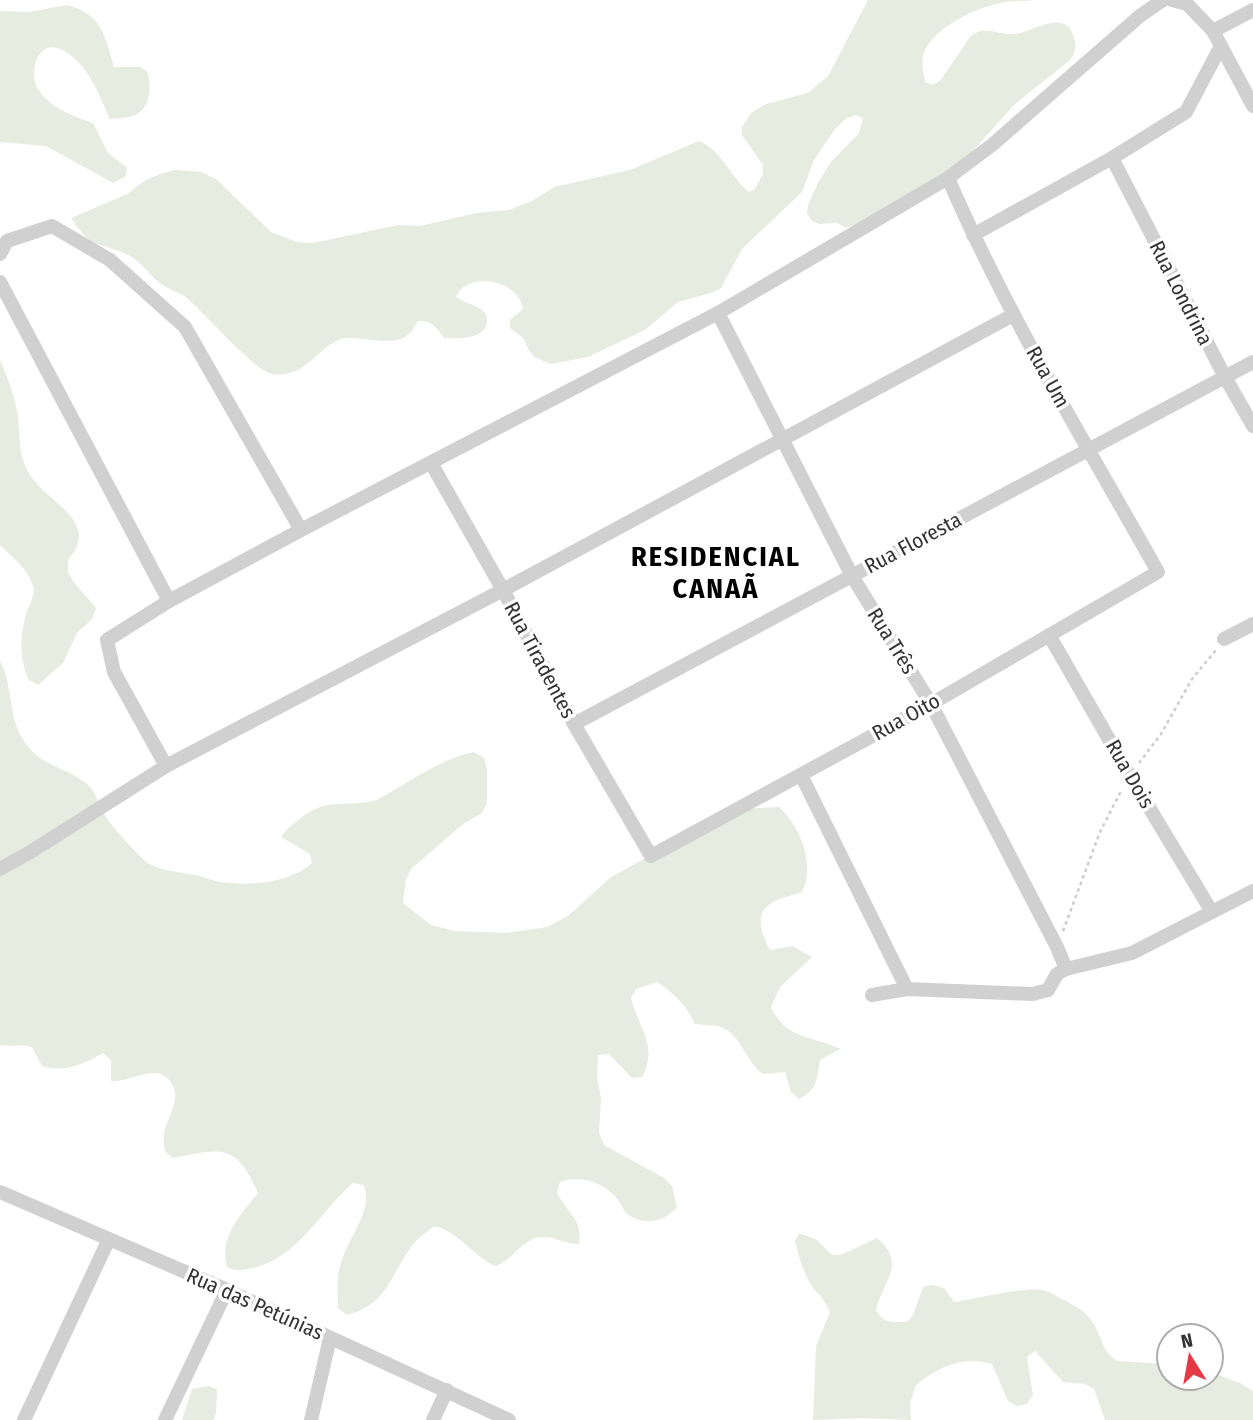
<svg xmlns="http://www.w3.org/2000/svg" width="1253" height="1420" viewBox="0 0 1253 1420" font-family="'Fira Sans Condensed',sans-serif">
  <rect width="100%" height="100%" fill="#fff"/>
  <g fill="#e6ecdf">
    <path d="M868,0H1034C1023,2 1012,0 1002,3C977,7 937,26 925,50C920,61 923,72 925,82L932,85L940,81L970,37C984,24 999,36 1016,34C1034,31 1064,9 1073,35C1077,46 1076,51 1070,60L1015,104L951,175L864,226L844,227L837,223L819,224L812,221L807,213L808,205L818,183L831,162L859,133L863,118L856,115L847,118L835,129L814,160L802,192L742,249L721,288L714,292L678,302L645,330L588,357L551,364L536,358L530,352L523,338L510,328V320L523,309C519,279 466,270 456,297C464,303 474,304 482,310C485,312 487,316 487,320C488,339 458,339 444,338C436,327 432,320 418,321C415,325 413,331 409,334C396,347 363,337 347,338C321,340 307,380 272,374C255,371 205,314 188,299C180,292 169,290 160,283C149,275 141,261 128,255C116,248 100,247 88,239C82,234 76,225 71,218L127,194L146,180L160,174L175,170L201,172L216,179L271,232L297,242L313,243L398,225L420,226L476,213L509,210L532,201L554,187L630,170L699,141C721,149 731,178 749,192L755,189L763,174V165L742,135V127L752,112L766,104L808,93L828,76Z"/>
    <path d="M67,5C102,14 105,36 114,67H140L147,71C152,85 151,110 133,116C126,118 118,118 110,119C99,95 87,60 60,49C37,39 28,74 38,89C50,108 73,116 93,123L108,153L127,168L126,176L113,183L46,146L0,142V11L29,12Z"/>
    <path d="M0,360C8,378 15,397 18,417C20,438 18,455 30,475C47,503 102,521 68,560V572L73,581L96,608L92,619L77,633L63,663L38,685L29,680C19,660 20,636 26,615C29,603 37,595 32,583C26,567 12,557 0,545Z"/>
    <path d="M0,661C13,684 8,715 22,738C40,767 62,765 86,783C95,790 99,805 105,815C111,826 138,856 148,863C161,871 180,872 195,875C202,876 208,879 215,881C245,887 289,884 312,863L310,854L281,837C286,830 290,826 297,821C328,795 342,809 377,800C408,783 439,759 474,752L484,758L487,769V803L482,813L463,824L411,869L406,880L403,903L431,925L454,931L507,933L547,927L568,916L611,877L728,813L755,808L779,807C800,826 817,867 801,893C765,901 749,911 770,950L792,946L812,957L780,987L771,1007C786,1040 812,1035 840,1049L820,1060C817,1079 817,1091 799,1099L791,1092L785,1072L763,1074C745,1062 741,1032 718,1026C711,1025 703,1025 695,1024C686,1005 675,994 657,982L636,989L631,998C638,1027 659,1047 642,1077L632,1078L609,1054L598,1055L597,1077L601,1097L599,1133L604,1145L664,1178L672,1186L677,1208C663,1222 644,1226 627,1214C623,1210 622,1205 618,1200C605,1183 581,1174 560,1182L557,1193C568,1214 583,1219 579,1244C566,1244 557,1238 545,1237C524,1236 515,1258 496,1266C473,1257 460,1232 434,1226C429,1231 422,1235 417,1240C390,1270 392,1303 347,1315L338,1308C338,1293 336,1278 341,1263C348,1237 373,1213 364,1185L353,1183C320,1211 299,1257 253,1268C242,1270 237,1272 227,1267C219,1237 240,1215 258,1193C236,1143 222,1148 173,1158L165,1151C164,1144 163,1137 165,1129C170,1113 182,1097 170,1081C167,1077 161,1073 155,1073C142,1072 126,1082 111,1081V1060L103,1053C84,1064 64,1073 42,1066L32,1047C21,1044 11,1047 0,1045Z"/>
    <path d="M799,1233L817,1240L832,1255H841L877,1238C907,1264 884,1280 876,1309C882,1324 892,1322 907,1322L913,1315L923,1287L933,1285L944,1288L954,1302C975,1299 1029,1285 1046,1291C1053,1293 1059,1298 1066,1301C1075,1306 1085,1311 1091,1320C1102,1334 1101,1351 1117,1361L1169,1364V1378H1211V1372L1240,1383L1253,1391V1420H1105L1094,1389L1085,1384L1063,1382L1035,1351L1027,1357L1033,1395L1027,1404L1017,1406L1008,1401L992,1364C965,1355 937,1367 916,1385L910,1403L911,1420L863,1418L813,1420L816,1346L830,1312C826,1302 821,1297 814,1289C804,1276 799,1257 795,1241Z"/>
    <polygon points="208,1386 217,1389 216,1414 213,1420 182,1420 192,1389"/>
  </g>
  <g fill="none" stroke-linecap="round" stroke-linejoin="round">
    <g stroke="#cdcdcd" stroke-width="2.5" stroke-dasharray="3.5 3.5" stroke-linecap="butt">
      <polyline points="1139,763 1161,734 1192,679 1216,650"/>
      <polyline points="1063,931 1100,832 1122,789"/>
    </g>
    <g stroke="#d0d0d0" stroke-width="14">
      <polyline points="1172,0 1187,4 1213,31 1253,106"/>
      <polyline points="1213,31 1253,10"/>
      <polyline points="1112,158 1225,377 1253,426"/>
      <polyline points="973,235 1112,158 1186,112 1221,46"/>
      <polyline points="0,254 7,241 52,226 110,260 185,327 301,530 718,313 948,178 992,145 1141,15 1163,0"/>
      <polyline points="0,282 169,601"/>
      <polyline points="718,313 852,576 931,704 1057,947 1066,969"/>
      <path d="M431,463L503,590L574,724L651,856L931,704L1158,572C1085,442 1007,315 948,178"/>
      <polyline points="1049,635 1129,774 1212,912"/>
      <polyline points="1224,639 1253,624"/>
      <polyline points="574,724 1253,362"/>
      <polyline points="166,766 114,672 107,640 169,601 301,530"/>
      <polyline points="801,775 907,989"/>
      <polyline points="0,869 32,851 166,766 503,590 1013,315"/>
      <polyline points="872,995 907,989 1033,994 1048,990 1057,974 1066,969 1132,953 1253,891"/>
      <polyline points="0,1192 227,1290 509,1420"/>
      <polyline points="24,1420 109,1239"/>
      <polyline points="165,1420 227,1290"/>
      <polyline points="311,1420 330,1338"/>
      <polyline points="433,1420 447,1390"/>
    </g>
  </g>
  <g text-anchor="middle" stroke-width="7" stroke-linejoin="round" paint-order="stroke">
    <g font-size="21" fill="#333" stroke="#fff">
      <text transform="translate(1181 293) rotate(63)" y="7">Rua Londrina</text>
      <text transform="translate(1048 377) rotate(61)" y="7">Rua Um</text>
      <text transform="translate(913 543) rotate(-28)" y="7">Rua Floresta</text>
      <text transform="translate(892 641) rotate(58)" y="7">Rua Três</text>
      <text transform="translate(540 660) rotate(62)" y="7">Rua Tiradentes</text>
      <text transform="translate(906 717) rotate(-29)" y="7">Rua Oito</text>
      <text transform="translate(1130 774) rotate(60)" y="7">Rua Dois</text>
      <text transform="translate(255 1304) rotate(24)" y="7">Rua das Petúnias</text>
    </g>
    <g font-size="28" font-weight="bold" letter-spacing="2" fill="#000" stroke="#fff">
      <text x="716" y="566">RESIDENCIAL<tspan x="716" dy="32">CANAÃ</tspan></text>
    </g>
  </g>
  <g transform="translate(1190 1357) rotate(349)"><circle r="33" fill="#ffffff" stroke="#adadad" stroke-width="2"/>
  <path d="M0-5L12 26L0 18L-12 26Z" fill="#e63946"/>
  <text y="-10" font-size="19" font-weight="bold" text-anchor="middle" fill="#333333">N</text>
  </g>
</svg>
